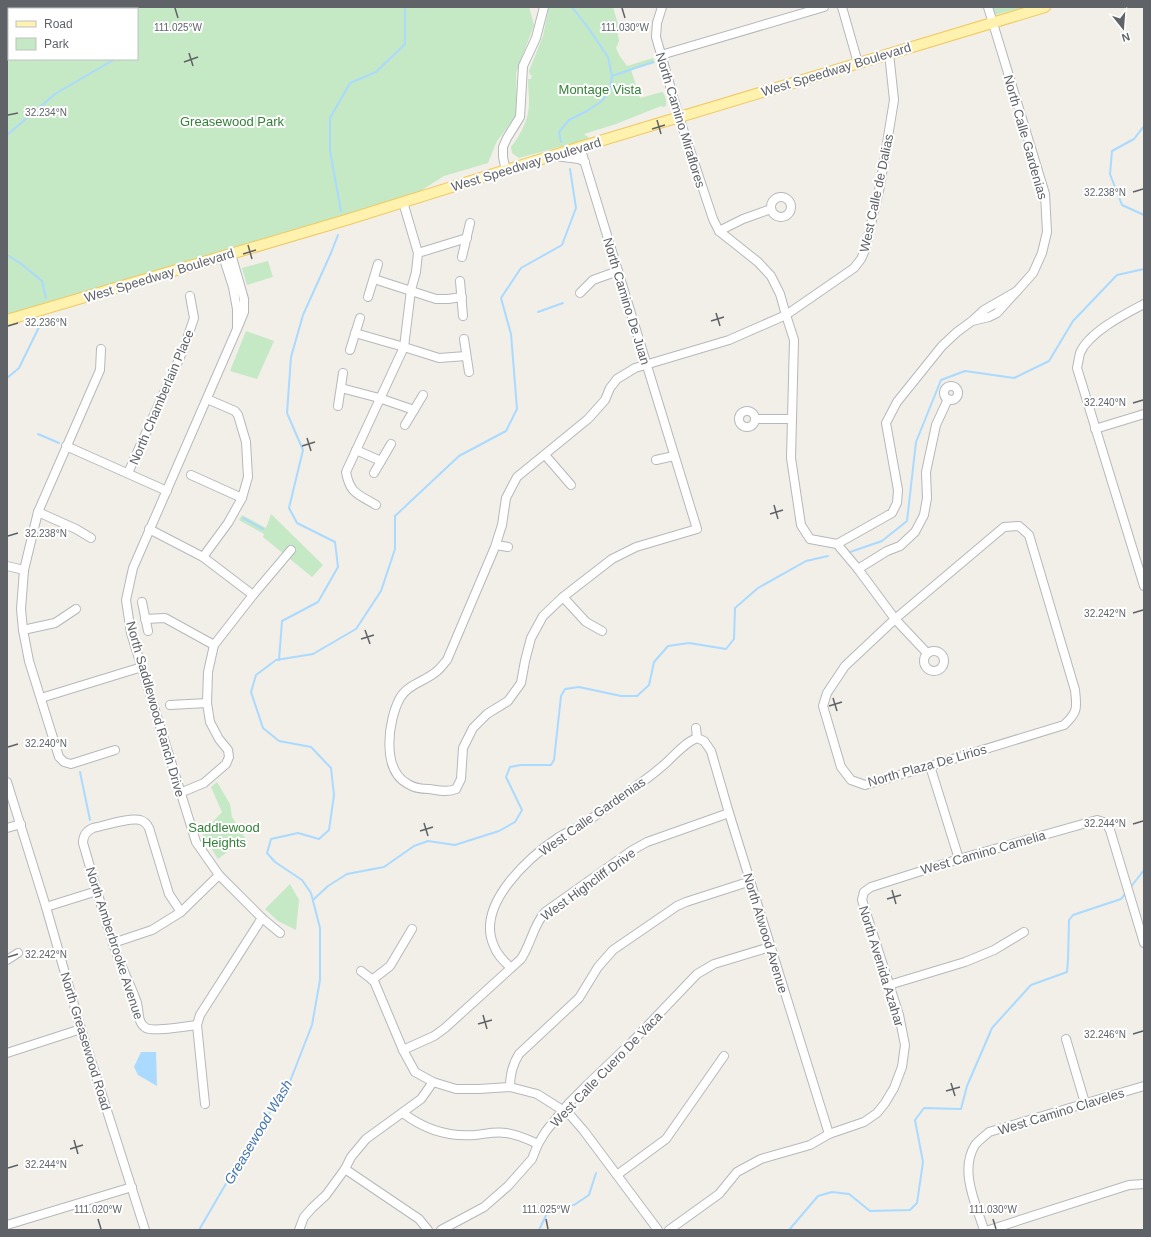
<svg xmlns="http://www.w3.org/2000/svg" width="1151" height="1237" viewBox="0 0 1151 1237" font-family="Helvetica,sans-serif">
  <rect width="100%" height="100%" fill="#f1efe8"/>
  <g fill="#c5e8c5" fill-rule="evenodd">
    <path d="M7,7H529L534,25L516,73L517,115L497,141L488,163L444,176L403,202L7,316ZM9,9H137V59H9Z"/>
    <path d="M549,7H613L619,28L617,29L619,41L616,48L619,55L627,66L653,58L655,63L631,70L640,98L662,92C665,94 667,101 666,106L663,107L661,106L616,124L584,134L589,138L588,139L519,158L512,153L511,147C522,132 529,120 529,101C529,93 528,86 528,79H531L532,75H530L529,71L543,36Z"/>
    <polygon points="992,7 1025,7 994,15"/>
    <polygon points="268,261 273,277 247,285 242,268"/>
    <polygon points="246,331 274,341 257,379 230,371"/>
    <polygon points="271,514 323,565 312,577 263,537 264,534 239,520 242,515 266,528"/>
    <polygon points="217,782 230,804 232,817 245,838 218,859 202,833 222,812 211,787"/>
    <polygon points="290,884 299,900 296,930 278,921 265,909"/>
  </g>
  <polygon fill="#aadaff" points="141,1052 156,1052 157,1086 138,1075 134,1067"/>
  <g fill="none" stroke-linecap="round" stroke-linejoin="round">
    <g stroke="#aadaff" stroke-width="2">
      <polyline points="136,9 136,7"/>
      <polyline points="612,76 653,62"/>
      <polyline points="1144,126 1134,139 1112,151 1110,174 1122,205 1144,215"/>
      <polyline points="7,135 55,94 115,59"/>
      <polyline points="561,142 559,132 569,120 587,111 602,101 610,90 612,76 608,57 589,29 572,7"/>
      <polyline points="341,211 330,151 330,118 350,83 376,72 405,44 405,7"/>
      <polyline points="7,255 20,263 42,281 46,298"/>
      <polyline points="538,312 563,303"/>
      <polyline points="7,378 19,368 42,321"/>
      <polyline points="38,434 59,443"/>
      <polyline points="243,518 263,529"/>
      <polyline points="850,552 882,541 907,521 916,442 941,380 965,371 1014,378 1049,361 1073,321 1117,275 1144,269"/>
      <polyline points="279,660 282,621 318,602 338,567 335,542 297,523 289,508 303,450 287,413 291,357 303,315 331,253 338,235"/>
      <polyline points="80,772 90,820"/>
      <polyline points="1130,888 1144,870"/>
      <polyline points="313,900 328,886 347,874 384,867 414,846 428,841 455,845 499,831 515,822 522,810 506,777 510,767 521,765 551,765 554,760 561,696 565,689 579,687 621,696 637,696 649,685 654,662 668,646 689,643 726,649 734,639 735,608 758,588 806,561 828,556"/>
      <polyline points="199,1230 252,1139 289,1084 312,1025 320,980 320,928 311,893 302,880 275,862 267,853 271,839 298,833 319,839 329,830 334,795 331,768 311,747 279,741 263,728 251,692 256,675 276,660 313,654 356,629 381,591 395,549 395,516 459,456 506,431 517,409 511,334 501,298 521,268 562,245 576,208 570,169"/>
      <polyline points="539,1230 550,1207 574,1205 589,1195 596,1173"/>
      <polyline points="789,1230 818,1196 832,1192 849,1194 870,1211 910,1210 917,1203 923,1162 915,1120 924,1108 961,1109 967,1086 992,1028 1031,985 1067,972 1068,960 1069,920 1073,915 1121,899 1126,893"/>
    </g>
    <g stroke="#b5b8bc" stroke-width="10">
      <g id="minor">
        <polyline points="662,7 657,23 656,37 679,117 713,219 719,231 758,262 771,276 780,294 786,315 794,340 791,458 801,525 810,539 837,544 858,569 895,619 927,653"/>
        <polyline points="842,7 858,63"/>
        <polyline points="988,7 1045,194 1047,232 1042,253 1033,273 1017,291"/>
        <polyline points="661,55 824,7"/>
        <polyline points="555,156 579,159 585,162"/>
        <polyline points="506,171 503,157 503,147 507,138 520,117 523,66 536,38 544,7"/>
        <circle cx="781" cy="207" r="10"/>
        <polyline points="719,231 743,219 771,209"/>
        <polyline points="418,253 467,238"/>
        <polyline points="223,256 233,287 237,309 237,329 244,312 244,299 231,254"/>
        <polyline points="462,257 470,223"/>
        <polyline points="374,279 436,299 448,299 462,297"/>
        <polyline points="460,281 463,316"/>
        <polyline points="580,293 593,280 618,271"/>
        <polyline points="368,297 378,264"/>
        <path d="M1144,304C1125,314 1089,332 1080,353C1079,358 1078,363 1077,368L1144,586"/>
        <polyline points="237,329 133,568 126,600 131,633 196,842 219,875 262,918 280,933"/>
        <polyline points="355,333 404,347 439,358 466,356"/>
        <polyline points="464,339 469,372"/>
        <polyline points="101,349 100,370 38,512 24,570 21,609 23,630 29,661 59,757 64,762 71,764 115,750"/>
        <polyline points="350,350 360,318"/>
        <circle cx="951" cy="393" r="7"/>
        <polyline points="341,388 379,398 414,410"/>
        <polyline points="338,406 343,373"/>
        <circle cx="747" cy="419" r="8"/>
        <polyline points="756,419 792,419"/>
        <polyline points="405,425 423,395"/>
        <polyline points="1095,429 1144,414"/>
        <polyline points="66,446 167,491"/>
        <polyline points="356,450 381,461"/>
        <polyline points="545,455 571,485"/>
        <polyline points="656,460 674,456"/>
        <polyline points="128,473 184,348 194,318 190,296"/>
        <polyline points="374,473 391,444"/>
        <polyline points="191,475 242,498"/>
        <path d="M376,505C358,494 350,494 346,472L404,347L411,290L416,272L418,253L403,202"/>
        <polyline points="38,512 76,529 91,538"/>
        <path d="M1019,526L1029,535L1075,690C1077,708 1078,712 1064,725L930,766L865,785L851,780L841,767L823,706L827,693L845,666L895,619L1004,527Z"/>
        <polyline points="149,529 203,557 253,595"/>
        <polyline points="837,544 892,513 897,503 898,490 886,423 897,402 942,346 957,332 972,321 984,310 1017,291 997,313 989,317 972,321"/>
        <polyline points="496,545 508,547"/>
        <polyline points="203,557 228,523 242,498 248,477 246,442 238,415 235,411 207,399"/>
        <polyline points="7,566 24,570"/>
        <polyline points="858,569 887,551 900,546 915,532 924,515 927,498 926,472 936,425 948,399"/>
        <polyline points="563,597 586,622 602,631"/>
        <polyline points="142,602 148,631"/>
        <polyline points="145,619 165,618 214,645"/>
        <polyline points="23,630 55,623 76,609"/>
        <circle cx="934" cy="661" r="10"/>
        <polyline points="41,698 142,667"/>
        <polyline points="170,705 207,703"/>
        <polyline points="696,728 697,738"/>
        <polyline points="697,738 704,741 711,751 729,813 829,1134"/>
        <polyline points="930,766 959,859"/>
        <polyline points="7,782 46,907 81,1029 145,1230"/>
        <path d="M456,789C447,793 437,790 429,789C422,789 414,788 408,784C381,770 388,720 400,698C408,684 426,681 437,671C441,668 444,663 447,660L495,547L502,525L506,498L517,477L588,419L605,400L610,388L617,379L635,368L729,340L786,315L854,268L861,259L865,250L880,186L894,100L889,53"/>
        <polyline points="456,789 461,779 463,748 473,728 487,714 508,701 521,683 525,661 531,638 543,616 563,597 612,559 636,547 697,529 580,147"/>
        <polyline points="180,793 204,783 226,764 229,757 228,750 219,739 210,722 207,703 208,672 214,645 253,595 291,550"/>
        <polyline points="7,828 21,824"/>
        <polyline points="46,907 97,891"/>
        <path d="M181,912L169,894L149,828C147,824 144,821 140,820C131,817 103,826 93,828C86,831 83,836 83,843C93,877 102,910 113,943C119,963 129,981 136,1000C140,1009 136,1022 146,1028C153,1032 187,1026 197,1025"/>
        <polyline points="113,943 152,930 181,912 219,875"/>
        <polyline points="7,960 18,953"/>
        <path d="M511,968C504,961 497,955 494,946C475,905 529,857 559,837C567,832 576,829 583,824C599,814 613,803 628,792C639,784 650,777 660,768C672,759 683,743 697,738"/>
        <polyline points="361,971 374,981 403,1050 415,1072 433,1082 456,1089 479,1089 510,1087 537,1094 564,1111 571,1116 584,1131 658,1230"/>
        <polyline points="372,980 390,966 412,929"/>
        <polyline points="889,985 965,962 994,950 1024,932"/>
        <polyline points="1066,1039 1085,1103"/>
        <path d="M403,1050L434,1036L445,1028L521,959C531,944 533,926 545,912L631,851L647,842L729,813"/>
        <polyline points="7,1053 81,1029"/>
        <path d="M510,1087C510,1075 512,1065 519,1054L579,998L598,967L613,950L677,906L686,902L751,881"/>
        <polyline points="205,1104 197,1025 200,1015 262,918"/>
        <path d="M403,1113C425,1130 448,1137 475,1135C485,1134 496,1131 506,1133C517,1134 527,1139 538,1144"/>
        <polyline points="345,1169 419,1219 428,1230"/>
        <polyline points="617,1175 666,1139 724,1056"/>
        <polyline points="7,1225 132,1187"/>
        <polyline points="299,1230 304,1217 312,1208 326,1195 345,1169 351,1157 366,1139 421,1099 433,1082"/>
        <polyline points="441,1230 484,1207 508,1186 532,1159 538,1144 546,1131 569,1103 587,1085 632,1042 697,974 714,964 770,947"/>
        <polyline points="669,1230 719,1194 737,1172 761,1159 810,1145 829,1134 864,1122 877,1113 885,1103 894,1088 902,1067 905,1045 899,1015 862,900 864,892 871,887 959,859 1097,820 1106,823 1110,830 1144,943"/>
        <path d="M984,1230C976,1204 959,1171 975,1145C978,1141 985,1136 989,1132L1144,1086"/>
        <polyline points="989,1230 1129,1185 1144,1184"/>
      </g>
    </g>
    <g stroke="#f2c960" stroke-width="12">
      <polyline id="major" points="7,320 346,220 580,147 1045,7"/>
    </g>
    <use href="#minor" stroke="#fff" stroke-width="8"/>
    <use href="#major" stroke="#fff2af" stroke-width="10"/>
  </g>
  <path fill="none" stroke="#5f6368" stroke-width="1.5" d="M175,8L178,18M622,8L625,18M189,53L193,66M184,62L198,57M8,115L18,113M657,120L661,134M652,129L665,125M1133,192L1143,189M248,245L252,259M243,254L256,250M716,313L720,326M711,321L724,317M8,326L18,323M1133,403L1143,400M307,438L311,451M302,446L315,442M774,505L778,519M770,514L783,510M8,536L18,533M1133,613L1143,610M365,630L370,644M361,639L374,635M833,698L837,711M829,706L842,702M8,747L18,744M424,823L428,836M1133,824L1143,821M420,831L433,827M892,890L896,904M887,899L901,895M8,957L18,954M483,1015L487,1029M478,1024L492,1020M1133,1034L1143,1031M951,1083L955,1096M946,1091L960,1087M74,1140L78,1154M70,1149L83,1145M8,1168L18,1165M98,1219L101,1229M546,1219L548,1229M993,1219L996,1229"/>
  <g text-anchor="middle" stroke-width="4" stroke-linejoin="round" paint-order="stroke">
    <g font-size="13" fill="#5f6368" stroke="#fff">
      <text transform="translate(836 69) rotate(-17)" y="5">West Speedway Boulevard</text>
      <text transform="translate(681 120) rotate(73)" y="5">North Camino Miraflores</text>
      <text transform="translate(1026 137) rotate(74)" y="5">North Calle Gardenias</text>
      <text transform="translate(526 164) rotate(-17)" y="5">West Speedway Boulevard</text>
      <text transform="translate(876 193) rotate(-78)" y="5">West Calle de Dalias</text>
      <text transform="translate(159 275) rotate(-17)" y="5">West Speedway Boulevard</text>
      <text transform="translate(627 301) rotate(73)" y="5">North Camino De Juan</text>
      <text transform="translate(161 397) rotate(-67)" y="5">North Chamberlain Place</text>
      <text transform="translate(156 709) rotate(74)" y="5">North Saddlewood Ranch Drive</text>
      <text transform="translate(927 765) rotate(-16)" y="5">North Plaza De Lirios</text>
      <text transform="translate(592 816) rotate(-35)" y="5">West Calle Gardenias</text>
      <text transform="translate(983 852) rotate(-16)" y="5">West Camino Camelia</text>
      <text transform="translate(588 884) rotate(-36)" y="5">West Highcliff Drive</text>
      <text transform="translate(766 933) rotate(73)" y="5">North Atwood Avenue</text>
      <text transform="translate(115 943) rotate(72)" y="5">North Amberbrooke Avenue</text>
      <text transform="translate(882 966) rotate(73)" y="5">North Avenida Azahar</text>
      <text transform="translate(86 1041) rotate(73)" y="5">North Greasewood Road</text>
      <text transform="translate(606 1069) rotate(-46)" y="5">West Calle Cuero De Vaca</text>
      <text transform="translate(1061 1111) rotate(-17)" y="5">West Camino Claveles</text>
    </g>
    <g font-size="13" fill="#348238" stroke="#fff">
      <text x="600" y="94">Montage Vista</text>
      <text x="232" y="126">Greasewood Park</text>
      <text x="224" y="832">Saddlewood<tspan x="224" dy="15">Heights</tspan></text>
    </g>
    <g font-size="14" font-style="italic" fill="#4174aa" stroke="#fff">
      <text transform="translate(258 1132) rotate(-59)" y="5">Greasewood Wash</text>
    </g>
  </g>
  <g font-size="10" text-anchor="middle" fill="#5f6368" stroke="#fff" stroke-width="4" stroke-linejoin="round" paint-order="stroke">
    <text x="178" y="31">111.025°W</text>
    <text x="625" y="31">111.030°W</text>
    <text x="46" y="116">32.234°N</text>
    <text x="1105" y="196">32.238°N</text>
    <text x="46" y="326">32.236°N</text>
    <text x="1105" y="406">32.240°N</text>
    <text x="46" y="537">32.238°N</text>
    <text x="1105" y="617">32.242°N</text>
    <text x="46" y="747">32.240°N</text>
    <text x="1105" y="827">32.244°N</text>
    <text x="46" y="958">32.242°N</text>
    <text x="1105" y="1038">32.246°N</text>
    <text x="46" y="1168">32.244°N</text>
    <text x="98" y="1213">111.020°W</text>
    <text x="546" y="1213">111.025°W</text>
    <text x="993" y="1213">111.030°W</text>
  </g>
  <rect width="1151" height="1237" fill="none" stroke="#5f6368" stroke-width="16"/>
  <rect x="8" y="8" width="130" height="52" fill="#ffffff" stroke="#bfc1c3"/>
  <rect x="16" y="21" width="20" height="6" fill="#fff2af" stroke="#bfc1c3"/>
  <text x="44" y="28" font-size="12" fill="#5f6368">Road</text>
  <rect x="16" y="38" width="20" height="12" fill="#c5e8c5" stroke="#bfc1c3"/>
  <text x="44" y="48" font-size="12" fill="#5f6368">Park</text>
  <g transform="translate(1123 28) rotate(163)" stroke="#ffffff" stroke-width="3" paint-order="stroke">
  <path d="M0-3L7 15L0 10L-7 15Z" fill="#5f6368"/>
  <text y="-6" font-size="11" font-weight="bold" text-anchor="middle" fill="#5f6368">N</text>
  </g>
</svg>
